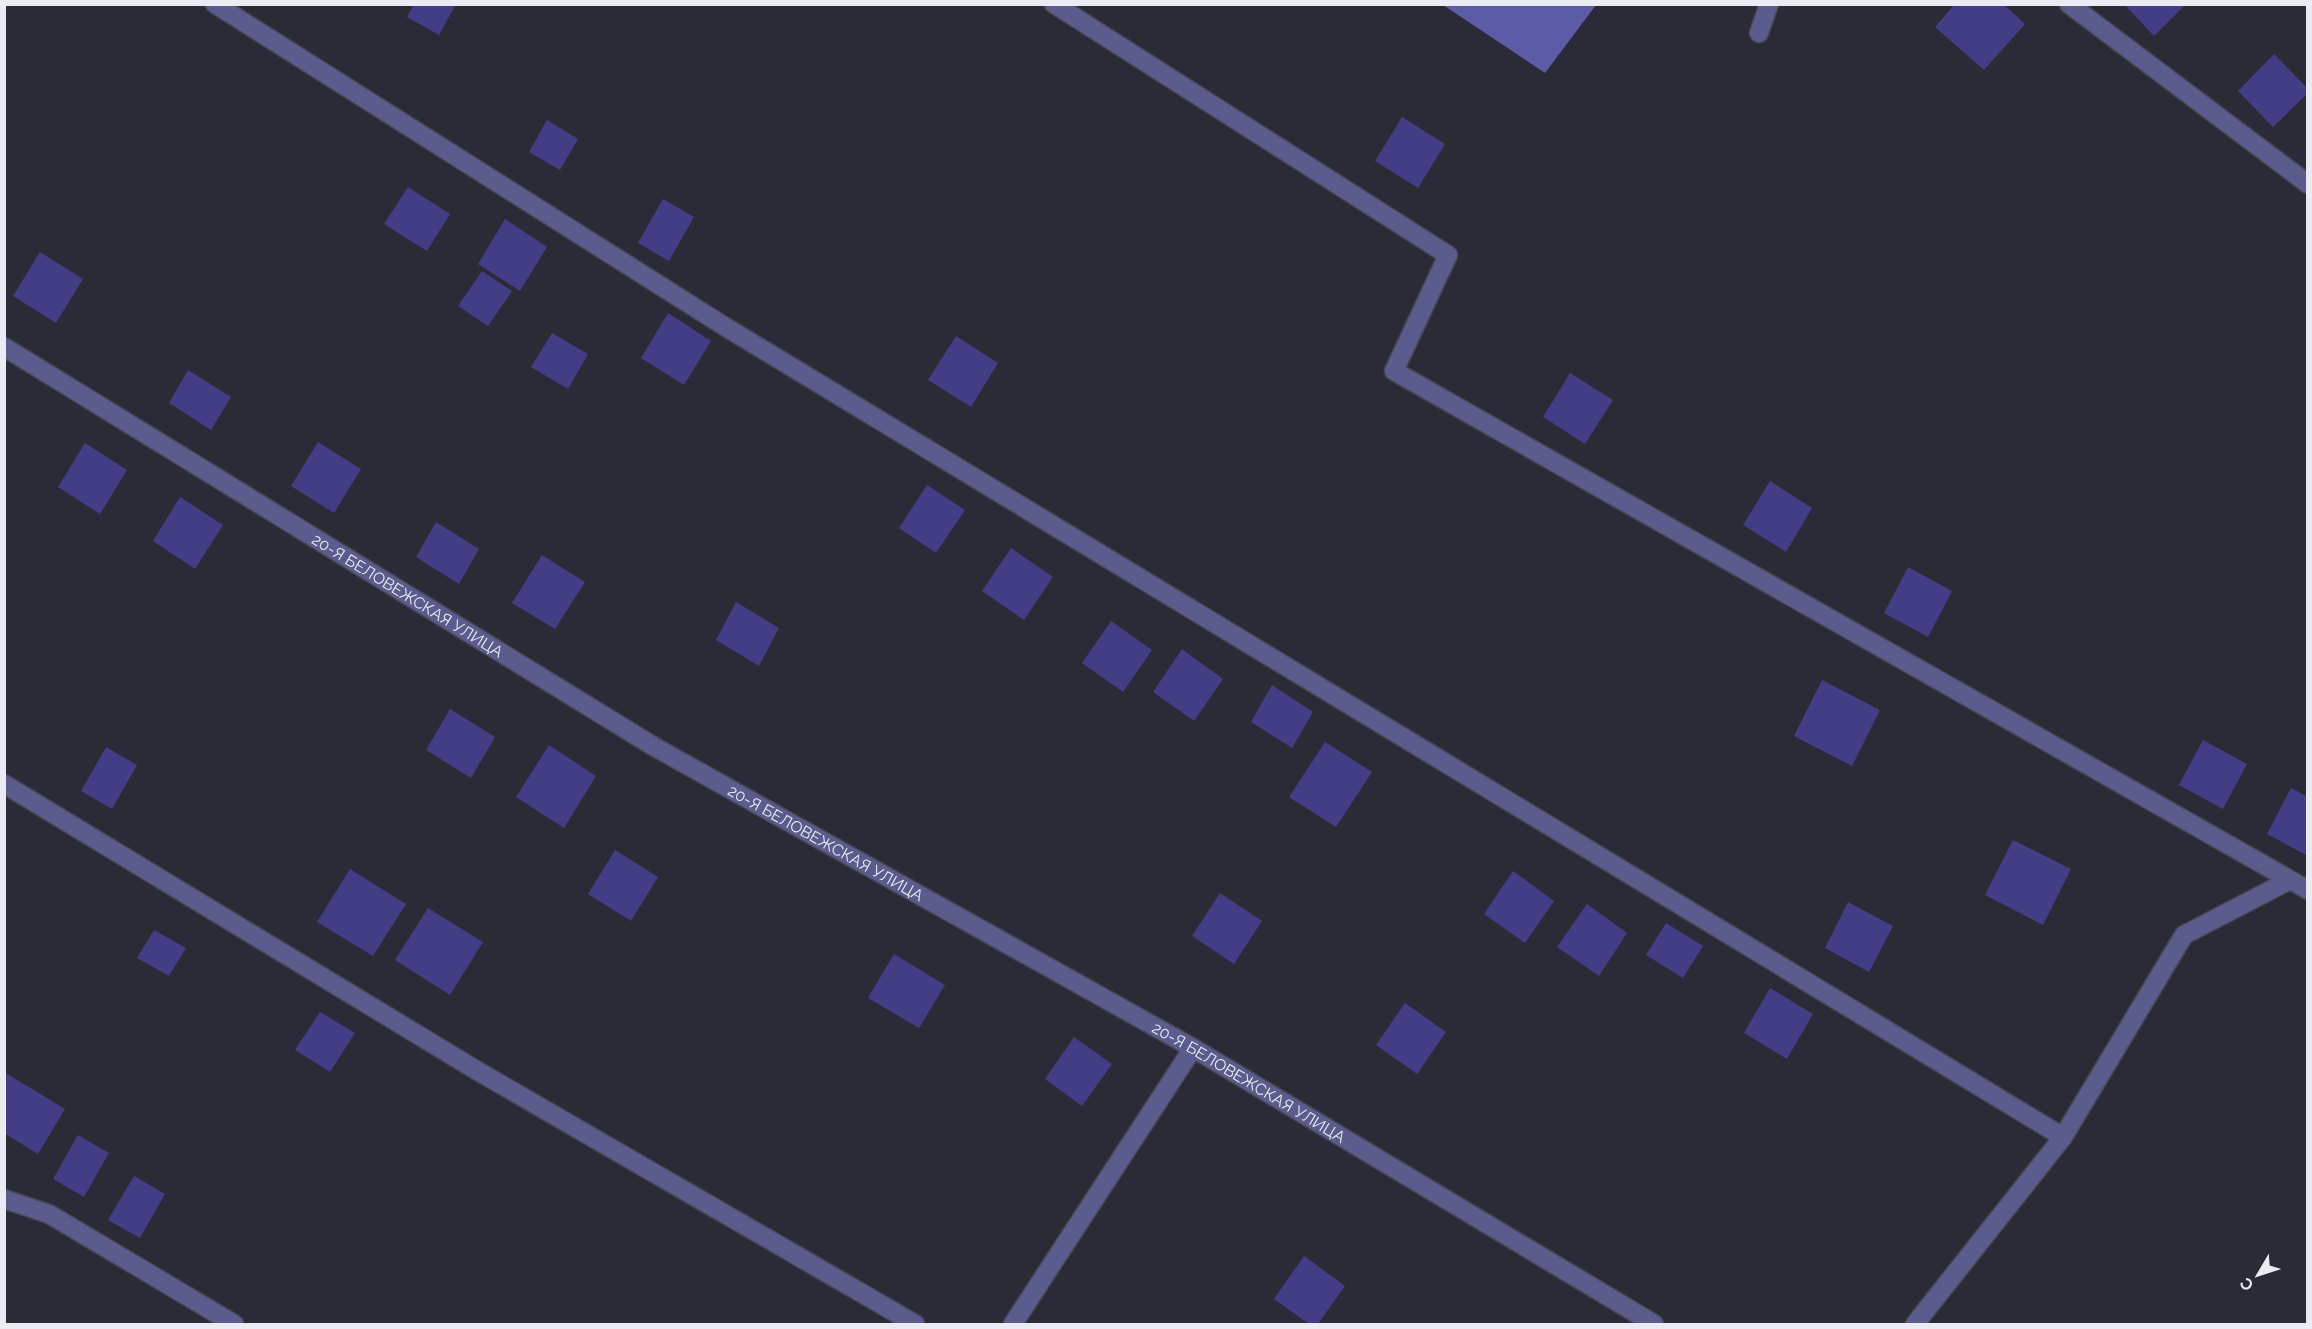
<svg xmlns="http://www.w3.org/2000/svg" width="2312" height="1329" viewBox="0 0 2312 1329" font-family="Raleway,sans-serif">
  <rect width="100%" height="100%" fill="#2a2b37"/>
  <polygon fill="#5e5ba6" points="1443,5 1596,5 1545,73"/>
  <g fill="#433d85">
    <polygon points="414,4 456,4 439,35 407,17"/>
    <polygon points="1955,4 2003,4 2025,24 1984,70 1935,27"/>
    <polygon points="2124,4 2186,4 2154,36"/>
    <polygon points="2274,54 2308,89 2308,93 2273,127 2238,91"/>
    <polygon points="1402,117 1445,144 1418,188 1375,161"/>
    <polygon points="547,120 578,139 560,170 529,152"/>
    <polygon points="408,187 450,214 427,251 384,224"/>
    <polygon points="663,199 694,217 669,261 638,243"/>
    <polygon points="505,219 547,247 520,291 478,264"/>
    <polygon points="40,252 83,279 56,323 13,296"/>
    <polygon points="482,271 512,291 488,326 458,306"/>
    <polygon points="668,313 711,341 684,385 641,358"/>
    <polygon points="552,333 588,354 568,389 531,367"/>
    <polygon points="956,336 998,363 971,407 928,380"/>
    <polygon points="188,370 231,397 211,430 169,403"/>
    <polygon points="1570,373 1613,400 1585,444 1543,417"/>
    <polygon points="318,442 361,469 334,513 291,486"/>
    <polygon points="85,443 127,470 100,514 58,487"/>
    <polygon points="1770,481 1812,508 1786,552 1743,525"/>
    <polygon points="927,485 965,510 936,553 899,528"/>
    <polygon points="180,497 223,525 195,569 153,541"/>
    <polygon points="436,522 479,549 459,584 416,557"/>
    <polygon points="1011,548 1053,577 1024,620 982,591"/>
    <polygon points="542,555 585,582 555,629 512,603"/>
    <polygon points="1908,567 1952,591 1928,637 1884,613"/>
    <polygon points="736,602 779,628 759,666 716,640"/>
    <polygon points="1111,621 1152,650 1123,692 1082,663"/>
    <polygon points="1182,649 1223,679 1194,721 1153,692"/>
    <polygon points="1822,680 1880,710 1852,766 1794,736"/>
    <polygon points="1272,685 1313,712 1292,748 1251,722"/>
    <polygon points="450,709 495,737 471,778 426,750"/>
    <polygon points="2203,740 2247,764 2223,809 2179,785"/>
    <polygon points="1325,742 1372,772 1336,827 1289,797"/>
    <polygon points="549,745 596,776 564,828 516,797"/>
    <polygon points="106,747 137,765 112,809 81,791"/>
    <polygon points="2291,788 2308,797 2308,856 2267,834"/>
    <polygon points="2013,840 2071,869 2043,925 1985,895"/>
    <polygon points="615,850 658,877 631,921 588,894"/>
    <polygon points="350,869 406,904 373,956 317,922"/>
    <polygon points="1513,871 1554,901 1525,943 1484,914"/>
    <polygon points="1220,893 1262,921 1234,964 1192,936"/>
    <polygon points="1848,902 1893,926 1869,972 1825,948"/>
    <polygon points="1587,904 1627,933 1599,976 1557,947"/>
    <polygon points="428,908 483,942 450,995 395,960"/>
    <polygon points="1666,923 1703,946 1683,978 1646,955"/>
    <polygon points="154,930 186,948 169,976 137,958"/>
    <polygon points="894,954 945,985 919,1028 868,998"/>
    <polygon points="1770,988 1813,1014 1787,1059 1744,1033"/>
    <polygon points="1405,1003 1446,1032 1417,1074 1376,1045"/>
    <polygon points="320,1012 355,1033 330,1072 295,1050"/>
    <polygon points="1074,1037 1112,1064 1082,1106 1045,1079"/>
    <polygon points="4,1072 65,1109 38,1154 4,1133"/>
    <polygon points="78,1135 109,1153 84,1197 53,1179"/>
    <polygon points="134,1176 165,1194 140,1238 108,1220"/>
    <polygon points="1304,1256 1345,1286 1318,1324 1309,1324 1274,1299"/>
  </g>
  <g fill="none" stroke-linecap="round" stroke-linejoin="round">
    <g stroke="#454651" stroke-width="21">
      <g id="minor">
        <polyline points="215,4 724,326 2063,1137"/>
        <polyline points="1054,4 1448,255 1394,371 2308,890"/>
        <polyline points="2069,4 2308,184"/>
        <polyline points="1759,33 1769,4"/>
        <path id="s1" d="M4,347L653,746L1193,1048L1654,1324"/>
        <polyline points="4,784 476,1070 915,1324"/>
        <polyline points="4,1199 49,1214 234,1324"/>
        <polyline points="1013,1324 1193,1048"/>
        <polyline points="1915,1324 2063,1137 2184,935 2288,881"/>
      </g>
    </g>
    <use href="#minor" stroke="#5b5b8d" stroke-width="18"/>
  </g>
  <g text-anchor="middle" stroke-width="5" stroke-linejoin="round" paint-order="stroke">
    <g font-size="16" fill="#eaebf3" stroke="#2a2b37">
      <text dy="6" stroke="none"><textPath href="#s1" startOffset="474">20-Я БЕЛОВЕЖСКАЯ УЛИЦА</textPath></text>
      <text dy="6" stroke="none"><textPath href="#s1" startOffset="960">20-Я БЕЛОВЕЖСКАЯ УЛИЦА</textPath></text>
      <text dy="6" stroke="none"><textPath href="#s1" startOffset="1446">20-Я БЕЛОВЕЖСКАЯ УЛИЦА</textPath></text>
    </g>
  </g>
  <rect width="2312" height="1329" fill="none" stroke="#eaebf3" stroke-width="12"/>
  <g transform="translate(2258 1275) rotate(231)" stroke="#2a2b37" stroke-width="4.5" paint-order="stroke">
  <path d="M0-4.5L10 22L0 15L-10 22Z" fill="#eaebf3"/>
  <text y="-9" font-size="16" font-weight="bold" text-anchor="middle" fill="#eaebf3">С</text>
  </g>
</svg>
